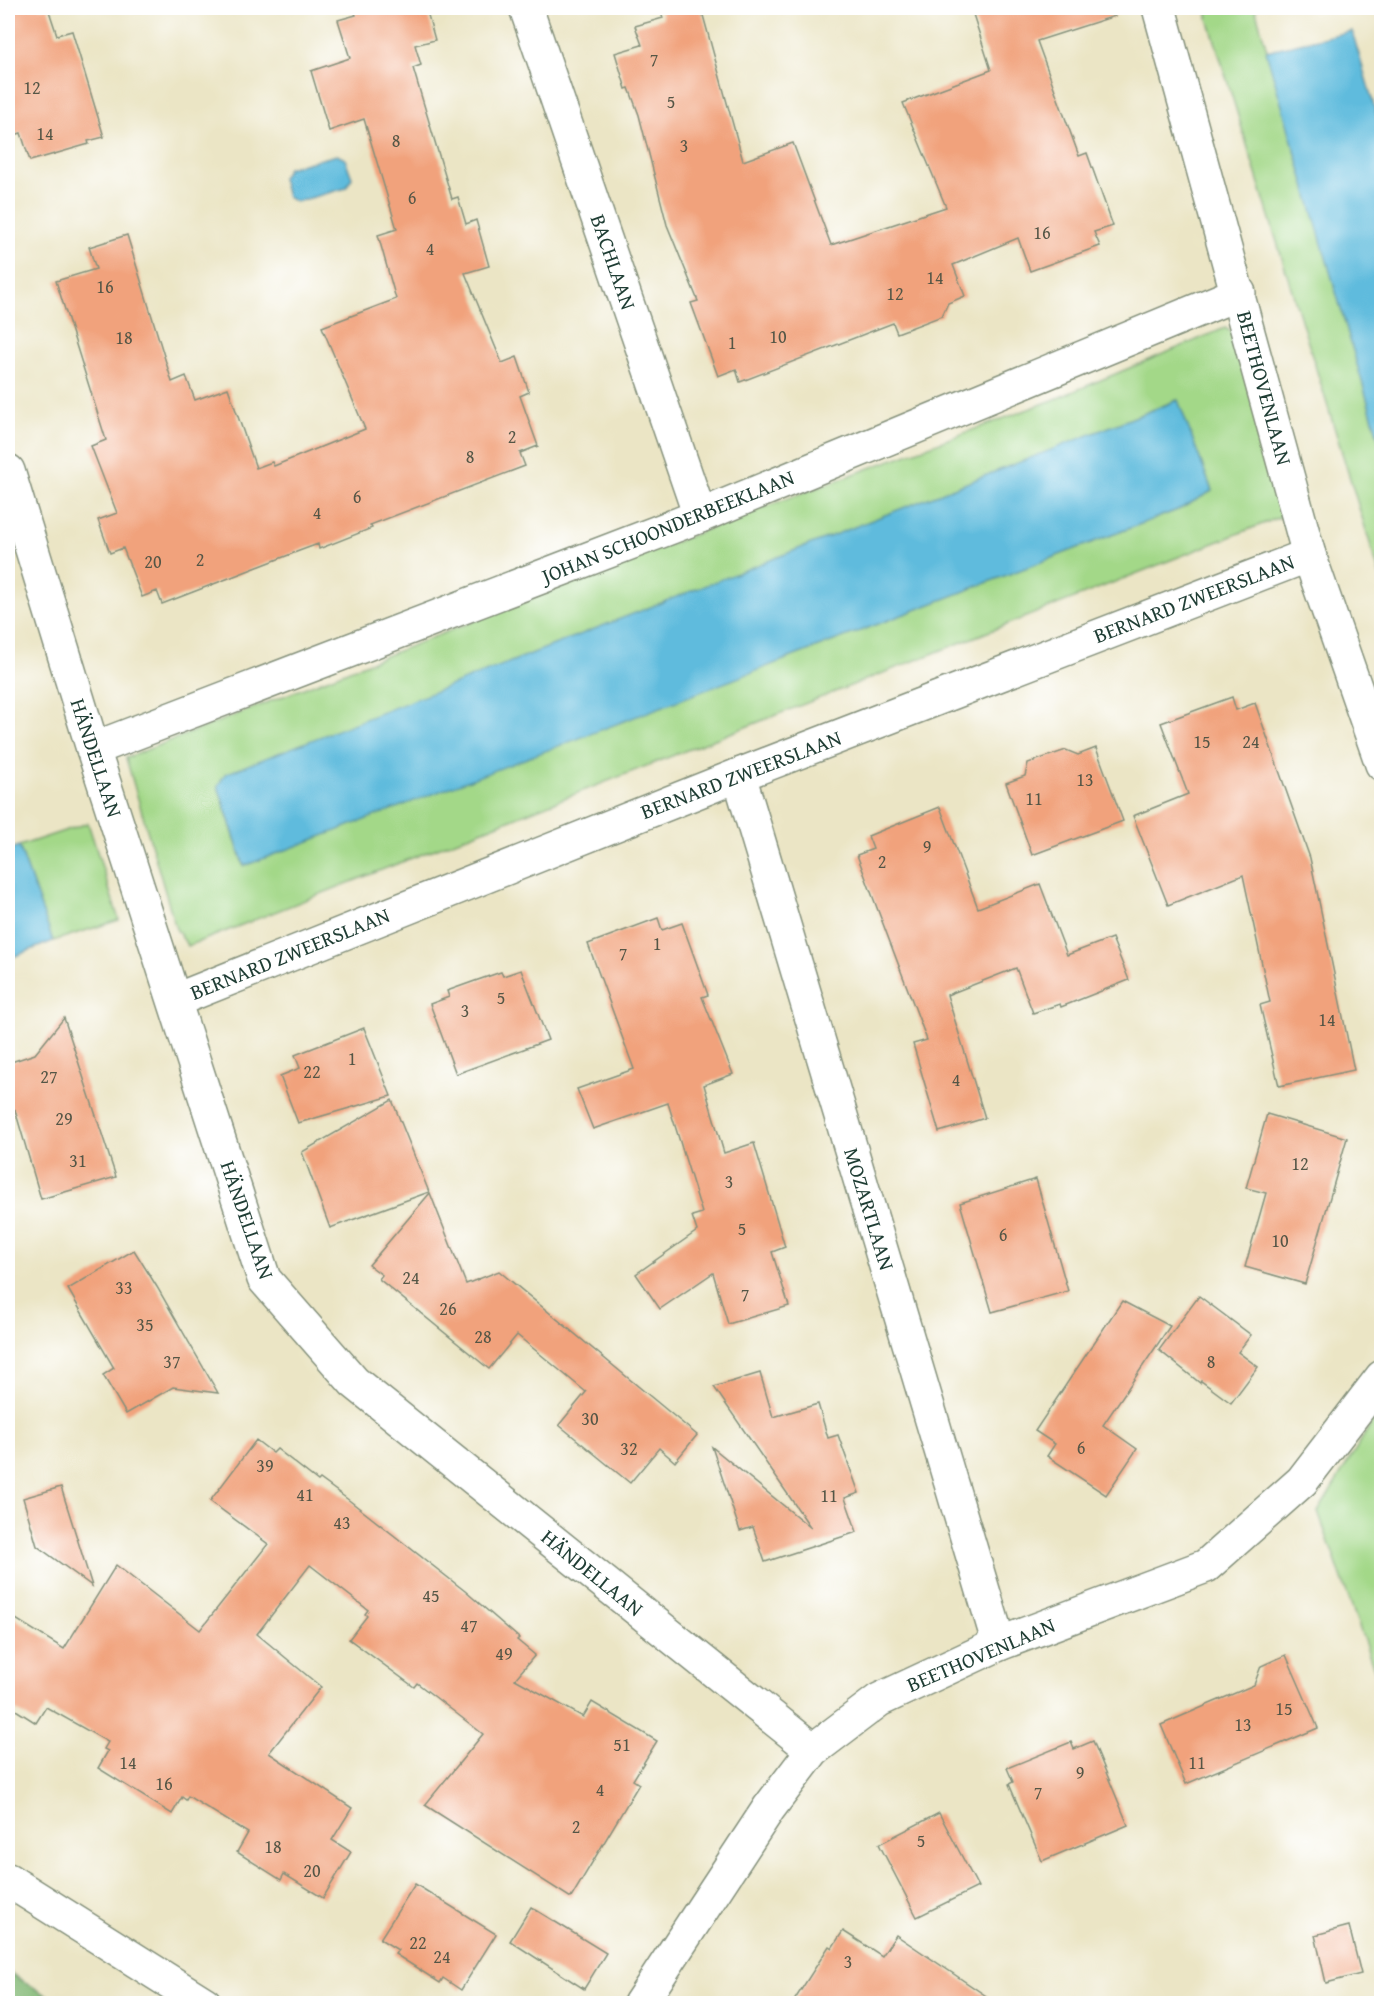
<svg xmlns="http://www.w3.org/2000/svg" width="1389" height="2011" viewBox="0 0 1389 2011" font-family="'Gentium Book Plus',serif">
  <rect width="100%" height="100%" fill="#fff"/>
  <filter id="ink" filterUnits="userSpaceOnUse"><feTurbulence type="fractalNoise" baseFrequency=".0167" numOctaves="2"/><feDisplacementMap in="SourceGraphic" scale="12" xChannelSelector="R" yChannelSelector="G"/><feConvolveMatrix kernelMatrix="1 2 1 2 8 2 1 2 1" color-interpolation-filters="sRGB"/></filter>
  <filter id="wash" filterUnits="userSpaceOnUse"><feTurbulence type="fractalNoise" baseFrequency=".008" numOctaves="4" result="noise"/><feDisplacementMap in="SourceGraphic" scale="24" xChannelSelector="R" yChannelSelector="G"/><feGaussianBlur stdDeviation="1.35" result="paint"/><feColorMatrix in="noise" values="0 0 0 0 0 0 0 0 0 0 0 0 0 0 0 0 0 1.4 0 .05"/><feComposite in="paint" operator="in"/></filter>
  <g filter="url(#wash)">
    <rect width="100%" height="100%" fill="#ebe5c5"/>
    <g fill="#a3d888" stroke="#618a5e" stroke-width="1.5" fill-rule="evenodd">
      <polygon points="1222,8 1255,8 1381,447 1381,579 1206,12"/>
      <path d="M1225,328L1244,339L1293,512L188,946L176,929L126,758L754,511L1053,400ZM1177,400L1212,491L1180,509L243,865L218,786Z"/>
      <polygon points="88,823 119,920 53,941 19,846"/>
      <polygon points="1381,1407 1381,1688 1318,1512"/>
    </g>
    <polygon fill="#82b874" stroke="#507a54" stroke-width="1.5" points="8,1972 60,2003 8,2003"/>
    <g fill="#5fbbdd" stroke="#3f7c88" stroke-width="1.5">
      <polygon points="1352,31 1381,130 1381,447 1266,51"/>
      <polygon points="337,155 345,159 352,178 346,188 296,202 287,197 282,178 288,168"/>
      <polygon points="1178,400 1212,491 1180,509 244,866 218,786 225,774"/>
      <polygon points="19,846 53,941 8,959 8,850"/>
    </g>
    <g id="blocks">
      <g fill="#f1a27b">
        <polygon points="8,8 48,8 57,35 72,31 104,137 88,141 89,144 30,161 21,133 8,137"/>
        <polygon points="353,8 426,8 435,40 415,45 421,65 413,68 452,199 458,197 466,224 476,220 489,266 465,273 502,363 517,357 529,392 520,396 538,446 520,453 525,466 370,525 372,528 319,549 318,544 299,551 162,604 157,591 142,597 123,548 110,553 98,520 117,513 91,446 106,440 56,281 96,269 89,247 127,235 172,382 186,376 195,400 228,388 256,468 272,462 274,466 365,429 322,327 396,299 378,235 397,229 364,119 329,131 311,71 350,58 338,20 356,15"/>
        <polygon points="660,8 701,8 743,161 793,143 831,245 946,207 903,103 991,70 971,8 1114,8 1115,16 1037,41 1079,156 1087,153 1113,226 1094,232 1100,246 1030,271 1018,238 953,265 965,296 948,303 942,316 897,333 893,323 740,382 736,369 718,376 691,303 698,301 667,225 639,115 629,88 626,89 615,53 642,45 635,26 663,18"/>
        <polygon points="1232,697 1236,710 1255,703 1310,858 1354,1070 1279,1086 1260,1005 1270,1002 1243,875 1168,905 1133,816 1188,794 1161,723"/>
        <polygon points="1096,748 1123,821 1032,855 1006,783 1025,776 1028,763 1066,750 1078,755"/>
        <polygon points="940,807 978,908 1040,884 1067,955 1112,938 1129,980 1061,1007 1060,1004 1033,1013 1016,968 947,995 985,1118 939,1132 913,1044 927,1040 857,855 873,849 868,836"/>
        <polygon points="658,918 662,930 682,923 708,995 702,997 733,1074 704,1085 724,1153 754,1143 785,1247 772,1252 789,1306 728,1324 713,1273 660,1309 636,1274 697,1231 692,1216 702,1213 668,1103 593,1129 577,1089 634,1069 588,944"/>
        <polygon points="521,970 548,1040 456,1074 430,1004 449,997 447,991 475,981 501,972 503,976"/>
        <polygon points="64,1018 116,1177 41,1199 15,1110 8,1112 8,1063 35,1054"/>
        <polygon points="364,1028 391,1096 298,1123 280,1076 300,1068 295,1055"/>
        <polygon points="392,1100 429,1192 330,1228 302,1152"/>
        <polygon points="1267,1114 1347,1138 1305,1284 1245,1267 1266,1193 1246,1188"/>
        <polygon points="1036,1179 1068,1291 992,1312 960,1203"/>
        <polygon points="430,1193 466,1284 499,1271 697,1435 675,1462 659,1448 630,1483 559,1425 586,1392 517,1335 489,1369 379,1279 382,1275 369,1265"/>
        <polygon points="134,1250 157,1287 218,1393 173,1387 126,1414 103,1375 114,1368 68,1289"/>
        <polygon points="1199,1296 1251,1335 1238,1352 1258,1367 1231,1403 1201,1381 1200,1383 1159,1350"/>
        <polygon points="1122,1301 1170,1326 1103,1425 1137,1449 1106,1495 1047,1456 1055,1444 1035,1431"/>
        <polygon points="760,1373 773,1417 818,1404 828,1438 838,1435 859,1493 845,1498 857,1532 765,1562 753,1527 740,1531 712,1447 811,1528 714,1387"/>
        <polygon points="256,1440 273,1453 277,1449 318,1481 320,1479 350,1501 465,1591 519,1638 517,1640 535,1655 515,1679 583,1717 592,1702 657,1741 633,1780 639,1784 571,1898 425,1805 483,1734 417,1683 414,1687 349,1639 367,1616 365,1614 368,1610 310,1565 257,1634 321,1687 269,1753 352,1808 332,1840 351,1852 323,1898 284,1874 281,1880 237,1852 248,1833 188,1796 186,1800 182,1797 172,1814 98,1768 108,1751 104,1749 108,1742 46,1707 36,1723 8,1705 8,1614 64,1649 116,1565 200,1630 268,1544 210,1501"/>
        <polygon points="61,1487 92,1586 37,1546 23,1498"/>
        <polygon points="1286,1655 1318,1728 1186,1784 1161,1725 1254,1685 1261,1666"/>
        <polygon points="1093,1741 1128,1825 1042,1861 1009,1784 1013,1782 1007,1768 1071,1742 1074,1749"/>
        <polygon points="939,1813 978,1887 917,1917 879,1844"/>
        <polygon points="415,1884 496,1934 461,1990 443,1978 440,1983 395,1954 398,1950 380,1939"/>
        <polygon points="531,1907 606,1953 584,1989 510,1941"/>
        <polygon points="1349,1926 1361,1974 1326,1983 1315,1935"/>
        <polygon points="843,1931 882,1956 896,1935 998,2004 792,2004 829,1946 832,1948"/>
      </g>
    </g>
  </g>
  <g filter="url(#ink)">
    <use href="#blocks" fill-opacity="0" stroke="#85917c" stroke-width="1.5"/>
    <g fill="none" stroke-linecap="round" stroke-linejoin="round">
      <g stroke="#85917c" stroke-width="36">
        <g id="street">
          <polyline points="526,8 700,516"/>
          <polyline points="1159,8 1309,555 1382,764"/>
          <polyline points="8,471 93,749 264,1279 354,1382 813,1750"/>
          <polyline points="93,749 700,516 1239,293"/>
          <polyline points="739,775 999,1644"/>
          <polyline points="176,1000 739,775 1309,555"/>
          <polyline points="8,1880 205,2004"/>
          <polyline points="640,2004 769,1808 813,1750 879,1700 999,1644 1206,1566 1302,1481 1382,1377"/>
        </g>
      </g>
      <use href="#street" stroke="#fff" stroke-width="33"/>
    </g>
  </g>
  <g text-anchor="middle" stroke-width="5" stroke-linejoin="round" paint-order="stroke">
    <g font-size="18" fill="#545646">
      <text x="654" y="66">7</text>
      <text x="32" y="94">12</text>
      <text x="671" y="108">5</text>
      <text x="45" y="140">14</text>
      <text x="396" y="147">8</text>
      <text x="684" y="152">3</text>
      <text x="412" y="204">6</text>
      <text x="1042" y="239">16</text>
      <text x="430" y="255">4</text>
      <text x="935" y="284">14</text>
      <text x="105" y="293">16</text>
      <text x="895" y="300">12</text>
      <text x="778" y="343">10</text>
      <text x="124" y="344">18</text>
      <text x="732" y="349">1</text>
      <text x="512" y="443">2</text>
      <text x="470" y="463">8</text>
      <text x="357" y="503">6</text>
      <text x="317" y="519">4</text>
      <text x="200" y="566">2</text>
      <text x="153" y="568">20</text>
      <text x="1202" y="748">15</text>
      <text x="1251" y="748">24</text>
      <text x="1085" y="786">13</text>
      <text x="1034" y="805">11</text>
      <text x="927" y="853">9</text>
      <text x="882" y="868">2</text>
      <text x="657" y="950">1</text>
      <text x="623" y="960">7</text>
      <text x="501" y="1004">5</text>
      <text x="465" y="1017">3</text>
      <text x="1327" y="1026">14</text>
      <text x="352" y="1065">1</text>
      <text x="312" y="1078">22</text>
      <text x="49" y="1083">27</text>
      <text x="956" y="1086">4</text>
      <text x="64" y="1125">29</text>
      <text x="78" y="1167">31</text>
      <text x="1300" y="1170">12</text>
      <text x="729" y="1188">3</text>
      <text x="742" y="1235">5</text>
      <text x="1003" y="1241">6</text>
      <text x="1280" y="1247">10</text>
      <text x="411" y="1284">24</text>
      <text x="124" y="1294">33</text>
      <text x="745" y="1301">7</text>
      <text x="448" y="1315">26</text>
      <text x="145" y="1331">35</text>
      <text x="483" y="1343">28</text>
      <text x="172" y="1368">37</text>
      <text x="1211" y="1368">8</text>
      <text x="590" y="1425">30</text>
      <text x="1081" y="1454">6</text>
      <text x="629" y="1455">32</text>
      <text x="265" y="1472">39</text>
      <text x="305" y="1501">41</text>
      <text x="829" y="1502">11</text>
      <text x="342" y="1529">43</text>
      <text x="431" y="1602">45</text>
      <text x="469" y="1632">47</text>
      <text x="504" y="1660">49</text>
      <text x="1284" y="1715">15</text>
      <text x="1243" y="1731">13</text>
      <text x="622" y="1751">51</text>
      <text x="128" y="1769">14</text>
      <text x="1197" y="1769">11</text>
      <text x="1080" y="1779">9</text>
      <text x="164" y="1790">16</text>
      <text x="600" y="1796">4</text>
      <text x="1038" y="1799">7</text>
      <text x="576" y="1833">2</text>
      <text x="921" y="1847">5</text>
      <text x="273" y="1853">18</text>
      <text x="312" y="1877">20</text>
      <text x="418" y="1949">22</text>
      <text x="442" y="1963">24</text>
      <text x="848" y="1968">3</text>
    </g>
    <g font-size="21" fill="#1f3d34" stroke="#fff">
      <text transform="translate(613 262) rotate(71)" y="7">BACHLAAN</text>
      <text transform="translate(1264 388) rotate(75)" y="7">BEETHOVENLAAN</text>
      <text transform="translate(668 527) rotate(-22)" y="7">JOHAN SCHOONDERBEEKLAAN</text>
      <text transform="translate(1194 599) rotate(-21)" y="7">BERNARD ZWEERSLAAN</text>
      <text transform="translate(96 758) rotate(72)" y="7">HÄNDELLAAN</text>
      <text transform="translate(741 775) rotate(-21)" y="7">BERNARD ZWEERSLAAN</text>
      <text transform="translate(290 954) rotate(-22)" y="7">BERNARD ZWEERSLAAN</text>
      <text transform="translate(869 1209) rotate(73)" y="7">MOZARTLAAN</text>
      <text transform="translate(247 1220) rotate(71)" y="7">HÄNDELLAAN</text>
      <text transform="translate(592 1573) rotate(39)" y="7">HÄNDELLAAN</text>
      <text transform="translate(981 1655) rotate(-23)" y="7">BEETHOVENLAAN</text>
    </g>
  </g>
  <rect width="1389" height="2011" fill="none" stroke="#fff" stroke-width="30"/>
</svg>
